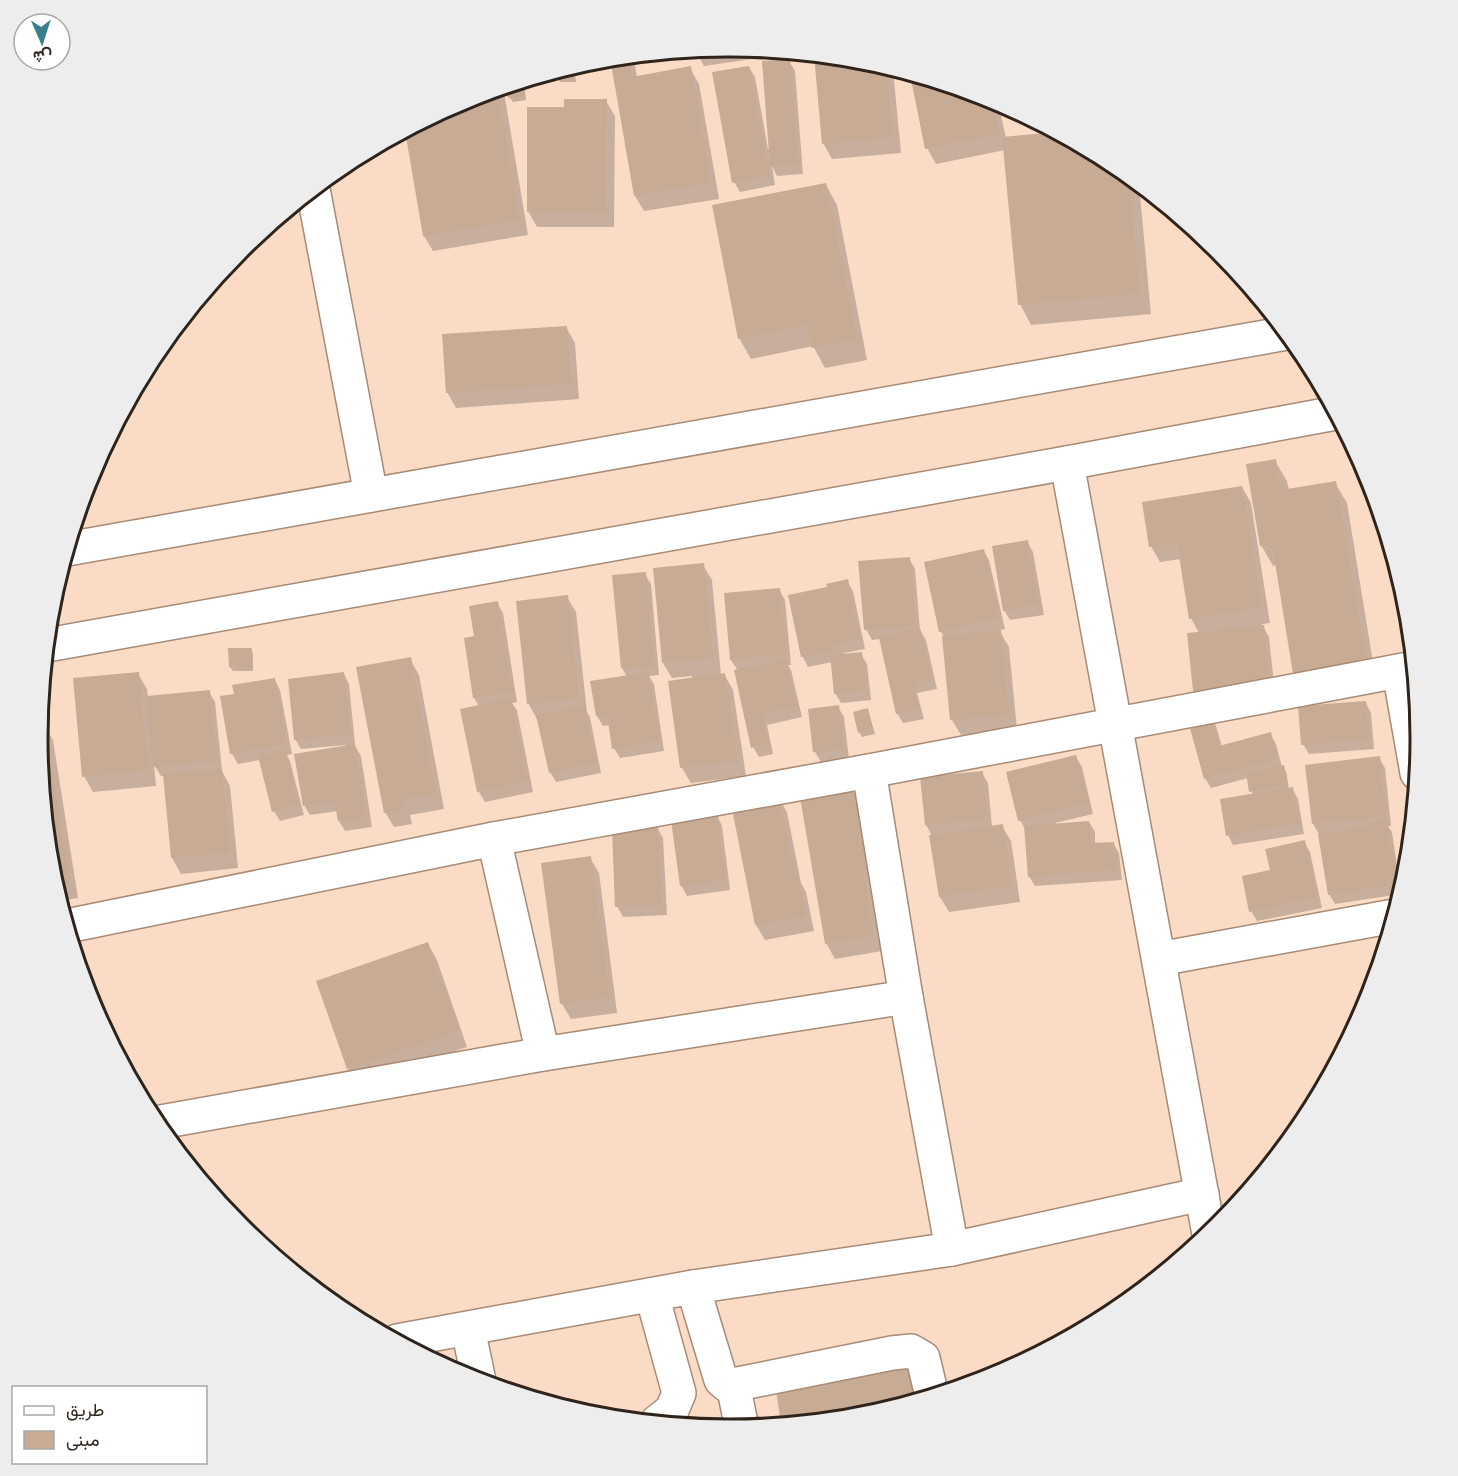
<svg xmlns="http://www.w3.org/2000/svg" width="1458" height="1476" viewBox="0 0 1458 1476" font-family="Commissioner,Vazirmatn,sans-serif">
  <rect width="100%" height="100%" fill="#fadbc5"/>
  <g fill="#0003">
    <polygon points="729,47 764,50 765,57 704,66 698,55 697,50"/>
    <polygon points="816,55 864,60 893,69 901,153 832,159 823,143"/>
    <polygon points="630,56 635,65 637,77 690,68 699,84 719,199 644,211 635,196 612,58"/>
    <polygon points="789,61 795,71 803,174 777,176 772,166 775,185 740,192 734,182 749,67 755,77 768,149 770,149"/>
    <polygon points="574,66 576,82 560,82 557,77 558,71"/>
    <polygon points="911,74 998,102 1006,138 1058,133 1113,163 1139,184 1151,314 1031,325 1020,304 1005,150 936,164 927,148"/>
    <polygon points="524,81 526,100 513,102 510,98 509,86"/>
    <polygon points="500,88 505,98 528,235 433,251 424,236 406,130 447,109 447,111 466,108 465,99"/>
    <polygon points="606,101 615,116 614,227 537,227 528,211 565,108"/>
    <polygon points="826,185 837,205 867,360 825,368 813,346 751,359 739,338"/>
    <polygon points="566,327 575,343 579,399 456,408 447,392"/>
    <polygon points="1275,461 1287,481 1289,490 1335,483 1347,503 1377,687 1277,565 1273,566 1261,545"/>
    <polygon points="1242,487 1251,503 1270,623 1262,624 1269,637 1275,694 1200,701 1194,691 1188,634 1199,633 1191,618 1181,559 1160,562 1151,546"/>
    <polygon points="1374,493 1407,603 1412,647 1402,631 1390,554 1381,538"/>
    <polygon points="1027,542 1033,552 1044,615 1010,620 1004,610"/>
    <polygon points="983,550 989,560 1005,629 999,630 1009,647 1017,730 961,735 952,720 944,637 941,632 926,563"/>
    <polygon points="909,558 915,569 920,630 926,640 937,689 917,693 924,719 903,723 897,713 880,639 872,640 866,629"/>
    <polygon points="703,565 712,580 721,675 724,674 733,690 746,776 691,783 682,768 692,676 672,678 663,663"/>
    <polygon points="645,574 651,584 659,675 649,676 654,684 664,751 620,758 614,748 610,725 603,726 597,716 627,677 622,668"/>
    <polygon points="847,581 853,591 865,649 844,653 845,655 861,654 867,664 871,700 841,703 835,693 832,662 808,667 803,657 790,596 829,589"/>
    <polygon points="779,590 785,600 791,665 788,665 791,670 802,717 767,725 773,754 759,757 753,747 738,671 731,660 725,595"/>
    <polygon points="567,597 576,612 587,712 590,717 601,773 556,782 550,772 537,719 528,703"/>
    <polygon points="497,603 503,613 517,702 512,703 517,710 533,792 485,802 479,792 479,706 474,698 476,638"/>
    <polygon points="251,649 253,654 253,671 233,671 230,667"/>
    <polygon points="410,659 419,675 444,809 410,815 412,824 394,827 385,812"/>
    <polygon points="138,674 147,689 148,697 209,692 215,702 222,771 230,786 238,868 181,874 172,858 165,776 161,776 154,765 156,786 93,792 84,776"/>
    <polygon points="344,674 349,684 355,744 354,744 361,756 372,827 345,831 339,821 338,811 310,815 304,805 346,747 346,745 301,749 295,739"/>
    <polygon points="275,680 280,690 292,754 287,755 290,761 304,815 280,821 274,811 260,760 238,764 232,754"/>
    <polygon points="1366,703 1371,713 1374,749 1309,754 1303,744"/>
    <polygon points="838,707 844,717 849,759 821,762 815,752 810,710"/>
    <polygon points="868,710 875,734 862,737 859,732"/>
    <polygon points="1210,716 1216,726 1222,747 1270,734 1276,744 1282,767 1286,771 1289,789 1292,788 1298,799 1304,834 1233,845 1228,835 1253,795 1248,778 1211,788 1205,778"/>
    <polygon points="44,725 53,740 78,898 59,901 51,873 38,738 39,726"/>
    <polygon points="1076,757 1082,767 1093,814 1055,823 1056,825 1089,822 1095,832 1095,845 1113,843 1119,853 1122,880 1035,886 1029,876 1026,831 1020,820"/>
    <polygon points="1379,758 1385,768 1391,826 1388,826 1392,832 1401,893 1401,894 1335,904 1329,894 1319,834 1313,824 1307,766"/>
    <polygon points="982,773 988,783 992,827 1002,826 1011,841 1020,902 949,912 940,897 932,836 926,825 922,778"/>
    <polygon points="854,789 863,805 882,951 835,959 826,943"/>
    <polygon points="778,797 787,812 801,883 806,892 814,931 765,940 756,925 733,806"/>
    <polygon points="717,815 722,826 730,890 687,896 681,885"/>
    <polygon points="657,828 663,838 667,915 623,917 617,906"/>
    <polygon points="1304,842 1310,852 1322,908 1257,921 1251,911"/>
    <polygon points="590,858 599,873 617,1013 571,1019 562,1004"/>
    <polygon points="428,944 437,960 467,1047 357,1084 348,1069 318,982"/>
    <polygon points="776,1384 930,1396 864,1416 783,1424"/>
  </g>
  <g fill="#c8ab95">
    <polygon points="729,47 747,49 696,56 696,50"/>
    <polygon points="814,55 864,60 886,67 893,137 822,144"/>
    <polygon points="628,56 632,77 691,66 711,183 634,196 610,58"/>
    <polygon points="790,59 798,164 770,166 762,61"/>
    <polygon points="574,66 574,78 556,78 556,71"/>
    <polygon points="749,66 770,175 732,183 712,72"/>
    <polygon points="910,74 993,99 1000,134 925,149"/>
    <polygon points="523,81 525,96 508,98 507,86"/>
    <polygon points="498,89 520,220 423,236 405,131 445,110 465,107 465,99"/>
    <polygon points="564,99 607,99 606,212 527,212 527,107 564,107"/>
    <polygon points="1055,132 1113,163 1129,176 1140,294 1018,305 1002,137"/>
    <polygon points="826,183 857,339 811,348 807,325 738,339 712,205"/>
    <polygon points="567,326 571,384 446,393 442,334"/>
    <polygon points="1276,459 1281,490 1336,481 1367,667 1294,680 1272,544 1260,546 1246,464"/>
    <polygon points="1242,486 1262,607 1189,619 1177,543 1149,547 1142,502"/>
    <polygon points="1372,492 1373,492 1387,537 1379,539"/>
    <polygon points="1028,540 1039,605 1003,611 992,546"/>
    <polygon points="984,549 1000,618 939,632 924,562"/>
    <polygon points="1388,549 1391,549 1407,603 1410,630 1400,632"/>
    <polygon points="910,557 916,626 864,630 858,561"/>
    <polygon points="704,563 713,658 662,663 653,568"/>
    <polygon points="646,572 654,666 621,668 612,575"/>
    <polygon points="848,579 860,639 832,644 834,651 801,657 788,595 827,587 826,584"/>
    <polygon points="780,588 787,655 730,660 724,593"/>
    <polygon points="568,595 579,698 527,704 516,601"/>
    <polygon points="498,601 513,692 473,698 464,638 474,636 469,606"/>
    <polygon points="1264,625 1270,684 1193,691 1187,633"/>
    <polygon points="920,628 932,679 913,683 919,708 896,714 879,638"/>
    <polygon points="1001,630 1009,714 950,720 942,636"/>
    <polygon points="228,648 252,648 252,667 229,667"/>
    <polygon points="862,652 866,690 834,694 830,655"/>
    <polygon points="411,657 436,794 402,800 404,809 384,813 356,667"/>
    <polygon points="786,659 797,707 762,714 769,744 751,748 734,670"/>
    <polygon points="139,672 148,770 82,777 73,678"/>
    <polygon points="344,672 351,734 294,740 288,679"/>
    <polygon points="649,672 660,741 612,749 607,715 596,716 590,681"/>
    <polygon points="725,673 738,761 680,768 668,681"/>
    <polygon points="275,678 287,744 230,754 220,696 234,694 232,685"/>
    <polygon points="210,690 217,761 153,767 147,696"/>
    <polygon points="511,698 528,781 477,792 460,709"/>
    <polygon points="1366,701 1369,739 1301,745 1298,706"/>
    <polygon points="585,705 596,763 549,773 536,715"/>
    <polygon points="839,705 844,749 813,752 808,709"/>
    <polygon points="868,708 873,729 858,733 853,712"/>
    <polygon points="1211,715 1219,746 1271,732 1278,759 1204,779 1188,721"/>
    <polygon points="45,723 70,883 55,886 51,873 38,738 39,724"/>
    <polygon points="355,744 367,817 338,821 334,801 303,806 294,754"/>
    <polygon points="285,749 299,805 272,812 258,756"/>
    <polygon points="1076,755 1089,803 1018,821 1006,772"/>
    <polygon points="1380,756 1386,816 1312,824 1305,765"/>
    <polygon points="1284,765 1288,785 1249,792 1246,772"/>
    <polygon points="222,769 230,853 171,858 163,774"/>
    <polygon points="983,771 987,819 925,825 920,777"/>
    <polygon points="1293,787 1299,823 1226,836 1220,799"/>
    <polygon points="855,788 869,869 863,870 874,935 825,944 800,797"/>
    <polygon points="779,795 795,876 798,875 806,916 755,925 731,804"/>
    <polygon points="717,814 726,880 680,886 671,820"/>
    <polygon points="1387,820 1397,884 1328,895 1318,834 1365,827 1365,824"/>
    <polygon points="1089,821 1091,843 1114,842 1117,870 1028,877 1024,826"/>
    <polygon points="1003,824 1012,886 939,897 929,835"/>
    <polygon points="658,826 662,905 615,907 612,829"/>
    <polygon points="1305,840 1317,897 1249,912 1242,876 1270,870 1265,849"/>
    <polygon points="591,856 609,997 560,1004 541,863"/>
    <polygon points="428,942 459,1031 347,1069 316,981"/>
    <polygon points="916,1360 922,1398 864,1416 781,1424 775,1383"/>
  </g>
  <g fill="none" stroke-linecap="round" stroke-linejoin="round">
    <g stroke="#a78b76" stroke-width="36">
      <g id="minor">
        <polyline points="313,189 371,495"/>
        <polyline points="1067,463 1209,1234"/>
        <polyline points="67,549 1287,333"/>
        <polyline points="47,645 1067,463 1336,413"/>
        <polyline points="1399,671 1417,773"/>
        <polyline points="869,771 906,997 952,1249"/>
        <polyline points="494,839 543,1054"/>
        <polyline points="67,926 494,839 869,771 1414,668"/>
        <polyline points="1159,959 1394,916"/>
        <polyline points="155,1123 543,1054 906,997"/>
        <polyline points="693,1287 721,1380 727,1385 733,1385 892,1353 911,1351 923,1358 932,1396"/>
        <polyline points="652,1295 679,1393 672,1410 657,1422"/>
        <polyline points="468,1329 479,1381"/>
        <polyline points="397,1341 693,1287 952,1249 1202,1194"/>
        <polyline points="733,1385 742,1428"/>
      </g>
    </g>
    <use href="#minor" stroke="#fff" stroke-width="33"/>
  </g>
  <path d="M0 0H1458V1476H0ZM48 738a681 681 0 1 1 1362 0a681 681 0 1 1-1362 0Z" fill="#eeeded" fill-rule="evenodd"/>
  <path fill="none" stroke="#2f241b" stroke-width="3" d="M48 738a681 681 0 1 1 1362 0a681 681 0 1 1-1362 0Z"/>
  <rect x="12" y="1386" width="195" height="78" fill="#ffffff" stroke="#aca7a4" stroke-width="1.5"/>
  <rect x="24" y="1406" width="30" height="9" fill="#ffffff" stroke="#aca7a4" stroke-width="1.5"/>
  <text x="66" y="1416" font-size="18" fill="#2f241b">طريق</text>
  <rect x="24" y="1431" width="30" height="18" fill="#c8ab95" stroke="#aca7a4" stroke-width="1.5"/>
  <text x="66" y="1446" font-size="18" fill="#2f241b">مبنى</text>
  <g transform="translate(42 42) rotate(177)"><circle r="28" fill="#ffffff" stroke="#aca7a4" stroke-width="1.5"/>
  <path d="M0-4.5L10 22L0 15L-10 22Z" fill="#39808a"/>
  <text y="-9" font-size="16" font-weight="bold" text-anchor="middle" fill="#2f241b">ش</text>
  </g>
</svg>
